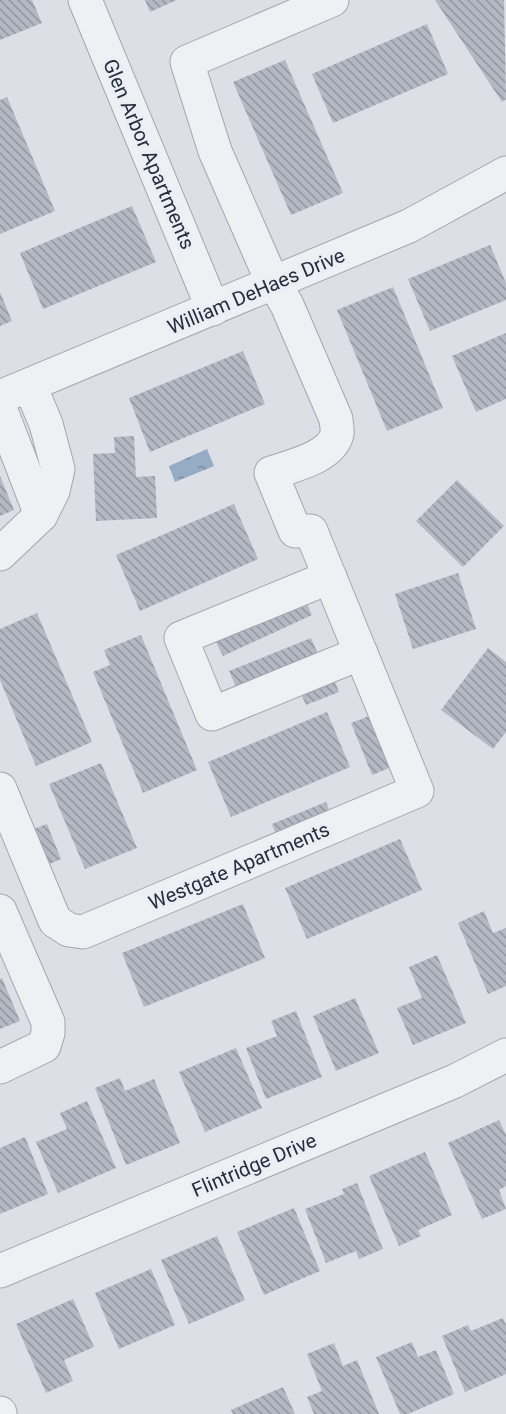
<svg xmlns="http://www.w3.org/2000/svg" width="506" height="1414" viewBox="0 0 506 1414" font-family="Roboto,sans-serif">
  <defs>
    <pattern id="water-ripples" width="26" height="14" patternUnits="userSpaceOnUse" patternTransform="scale(1.5)"><rect width="26" height="14" fill="#96acc6"/><path d="M2 4q2-2 4 0t4 0M15 11q2-2 4 0t4 0" fill="none" stroke="#7a8ca2"/></pattern>
    <pattern id="building-back-hatch" width="6" height="6" patternUnits="userSpaceOnUse" patternTransform="scale(1.5)"><rect width="6" height="6" fill="#b3b8c3"/><path d="M-1 5l2 2M0 0l6 6M5-1l2 2" fill="none" stroke="#9196a0"/></pattern>
  </defs>
  <rect width="100%" height="100%" fill="#dcdfe6"/>
  <polygon fill="url(#water-ripples)" points="207,449 214,466 175,482 169,466"/>
  <g fill="url(#building-back-hatch)">
    <polygon points="0,0 32,0 42,23 0,40"/>
    <polygon points="145,0 177,0 150,12"/>
    <polygon points="435,0 504,0 506,99 502,102"/>
    <polygon points="427,24 448,74 333,123 312,74"/>
    <polygon points="285,60 343,193 291,215 233,82"/>
    <polygon points="7,97 55,211 0,234 0,100"/>
    <polygon points="132,206 156,262 43,309 20,253"/>
    <polygon points="490,245 506,283 506,300 430,331 408,279"/>
    <polygon points="393,287 443,408 387,431 337,310"/>
    <polygon points="0,292 12,321 0,326"/>
    <polygon points="506,333 506,399 476,412 452,356"/>
    <polygon points="243,351 265,404 150,452 129,398"/>
    <polygon points="134,436 136,477 155,476 157,518 96,521 93,454 115,453 114,437"/>
    <polygon points="0,476 14,510 0,516"/>
    <polygon points="457,480 504,526 463,567 416,521"/>
    <polygon points="234,504 258,559 140,611 116,555"/>
    <polygon points="458,573 476,629 413,649 395,594"/>
    <polygon points="304,597 312,615 223,656 214,638"/>
    <polygon points="37,613 92,742 36,766 0,680 0,629"/>
    <polygon points="141,635 197,770 143,793 93,672 110,665 104,650"/>
    <polygon points="311,638 319,656 237,689 229,671"/>
    <polygon points="488,648 506,662 506,732 493,749 441,710"/>
    <polygon points="332,674 339,692 306,705 298,687"/>
    <polygon points="327,712 350,767 231,817 208,762"/>
    <polygon points="369,716 389,768 372,775 351,723"/>
    <polygon points="101,763 137,848 85,869 49,784"/>
    <polygon points="326,802 333,820 279,842 272,824"/>
    <polygon points="47,824 61,859 43,867 28,831"/>
    <polygon points="400,839 422,890 307,939 285,888"/>
    <polygon points="243,904 265,958 144,1007 122,953"/>
    <polygon points="484,911 493,933 506,928 506,986 488,994 458,923"/>
    <polygon points="437,955 466,1023 413,1045 397,1008 422,998 409,967"/>
    <polygon points="2,978 20,1021 0,1029 0,979"/>
    <polygon points="355,998 379,1053 336,1071 313,1016"/>
    <polygon points="296,1011 322,1077 266,1099 246,1048 277,1036 271,1021"/>
    <polygon points="236,1048 262,1108 205,1132 179,1072"/>
    <polygon points="120,1078 125,1091 154,1079 180,1143 126,1165 95,1088"/>
    <polygon points="87,1101 116,1168 58,1193 36,1142 67,1129 60,1113"/>
    <polygon points="499,1120 506,1135 506,1186 499,1190 506,1209 482,1219 448,1143"/>
    <polygon points="25,1137 48,1194 0,1214 0,1148"/>
    <polygon points="425,1152 452,1215 418,1230 421,1236 399,1246 369,1176"/>
    <polygon points="357,1183 383,1249 359,1259 356,1251 326,1263 305,1209 344,1194 342,1189"/>
    <polygon points="294,1208 320,1271 264,1295 237,1232"/>
    <polygon points="217,1236 245,1300 189,1324 161,1260"/>
    <polygon points="151,1269 175,1325 119,1349 95,1293"/>
    <polygon points="73,1299 94,1347 64,1360 73,1381 46,1393 16,1324"/>
    <polygon points="503,1318 506,1325 506,1374 465,1392 442,1336 468,1325 471,1331"/>
    <polygon points="412,1342 418,1357 436,1350 454,1394 408,1414 400,1414 376,1357"/>
    <polygon points="334,1343 343,1366 357,1360 379,1414 314,1414 307,1397 322,1391 307,1354"/>
    <polygon points="283,1387 295,1414 233,1414 231,1410"/>
  </g>
  <g fill="none" stroke-linecap="round" stroke-linejoin="round">
    <g stroke="#a2a6b0" stroke-width="35">
      <g id="minor">
        <polyline points="85,0 213,309"/>
        <polyline points="0,397 409,226 506,173"/>
        <polyline points="0,408 41,515"/>
        <polyline points="0,554 41,515 53,491 58,469 46,424 30,386"/>
        <polyline points="330,577 181,638 212,714 361,653"/>
        <path d="M0,789L55,921L69,930L83,932L417,791L311,531H295L271,473C291,466 331,458 337,434C338,430 336,423 336,419L287,305L268,272L215,151L187,62L332,0"/>
        <polyline points="0,911 48,1022 48,1033 44,1046 0,1067"/>
        <polyline points="0,1271 455,1081 506,1055"/>
        <polyline points="0,1413 0,1414"/>
      </g>
    </g>
    <use href="#minor" stroke="#eef0f4" stroke-width="33"/>
  </g>
  <g text-anchor="middle" stroke-width="6" stroke-linejoin="round" paint-order="stroke">
    <g font-size="20" fill="#262d3c" stroke="#ebeef4">
      <text transform="translate(149 154) rotate(67)" y="7">Glen Arbor Apartments</text>
      <text transform="translate(256 291) rotate(-23)" y="7">William DeHaes Drive</text>
      <text transform="translate(239 866) rotate(-23)" y="7">Westgate Apartments</text>
      <text transform="translate(254 1165) rotate(-23)" y="7">Flintridge Drive</text>
    </g>
  </g>
</svg>
